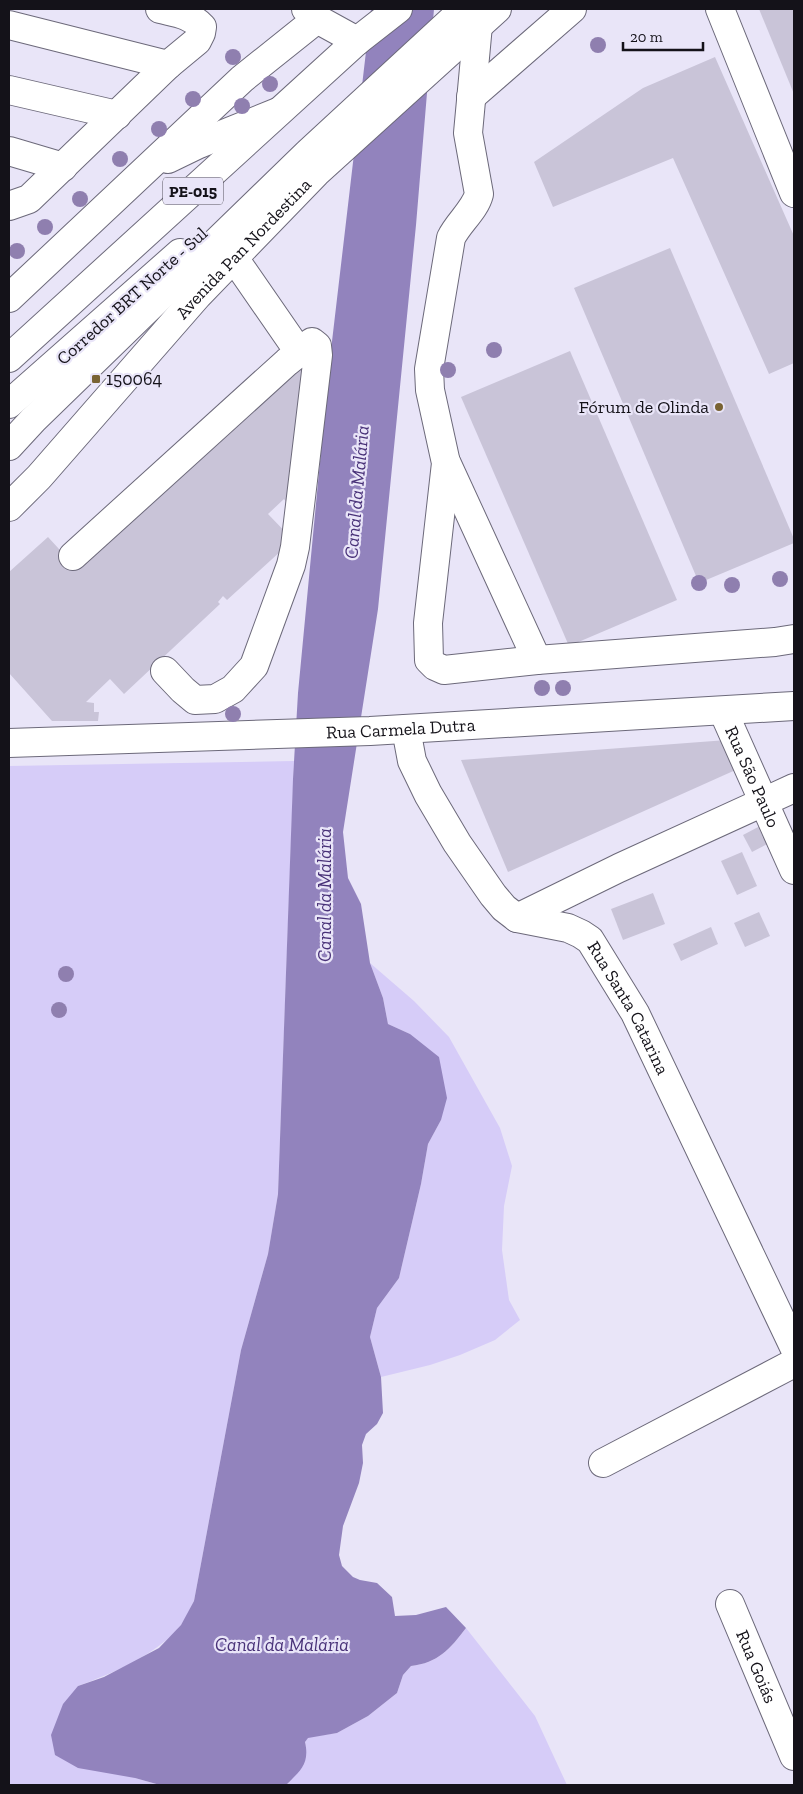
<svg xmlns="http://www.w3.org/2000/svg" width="803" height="1794" viewBox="0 0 803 1794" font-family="'Zilla Slab',serif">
  <rect width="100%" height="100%" fill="#e9e5f8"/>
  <g fill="#d6ccf8">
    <path d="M294,761L278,1194L268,1254L241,1350L194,1601C190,1609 186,1618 181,1625C157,1655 113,1673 78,1686L135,1778L160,1785H9V766Z"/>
    <polygon points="370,963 414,1001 449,1037 500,1128 512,1166 504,1206 502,1250 509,1300 520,1320 495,1340 460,1355 430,1365 381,1377 370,1337 377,1308 399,1278 421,1184 428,1144 441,1120 410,1034 388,1024 383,998"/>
    <path d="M466,1628L535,1716L567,1785H286C298,1773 309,1760 305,1742L308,1737L337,1733L368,1716L397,1693L403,1675L411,1666C438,1663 450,1649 466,1628Z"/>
  </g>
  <path fill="#9283bd" d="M371,9H434L416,225L378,609L343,832L348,878L361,904L370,963L383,998L388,1024L410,1034L439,1057L447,1098L441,1120L428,1144L421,1184L399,1278L377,1308L370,1337L381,1377L383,1413L377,1424L366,1434L362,1445L363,1463L359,1483L343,1526L339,1555L342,1566L353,1577L360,1580L377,1583L392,1597L395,1616L416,1615L446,1607L466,1628C450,1649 438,1663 411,1666L403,1675L397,1693L368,1716L337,1733L308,1738L305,1742C310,1764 300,1771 286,1785H160L135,1778L78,1768L55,1755L51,1735L63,1704L78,1686L104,1677L159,1648L181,1625L194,1601L241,1350L268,1254L278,1194L293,779L298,693L329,367Z"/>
  <g fill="#c9c4d8">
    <polygon points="759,9 794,9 794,94"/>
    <polygon points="715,57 794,236 794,363 769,374 673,158 553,207 534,162 643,88"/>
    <polygon points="670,248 794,539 794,543 699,583 574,288"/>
    <polygon points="307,351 290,507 284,499 268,514 293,540 227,600 223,596 218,602 220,604 124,694 110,679 86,702 94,703 94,712 99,712 98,721 52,721 9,673 9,572 48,537 70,561"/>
    <polygon points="570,351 677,600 569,646 461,397"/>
    <polygon points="727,740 740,768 508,872 461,760"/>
    <polygon points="762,825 771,842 752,852 743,835"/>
    <polygon points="742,852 757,886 737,895 721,861"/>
    <polygon points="653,893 665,924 623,940 611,909"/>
    <polygon points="759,912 770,936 745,947 734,923"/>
    <polygon points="711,927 718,944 681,961 673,944"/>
  </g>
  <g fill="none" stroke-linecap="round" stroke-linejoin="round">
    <g stroke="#6c697a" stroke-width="30">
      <g id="minor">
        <polyline points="306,9 317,19 357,41"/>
        <polyline points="720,9 794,193"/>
        <polyline points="9,25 168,65"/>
        <path d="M478,25L468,133L479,194C475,210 458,223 451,238L429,369L430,390L446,463L428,623L429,660L435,666L444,670L537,660L775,642L794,639"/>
        <polyline points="9,90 117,115"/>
        <polyline points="471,97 572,9"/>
        <polyline points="9,151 63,167"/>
        <polyline points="168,159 199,144 278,112"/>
        <path d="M9,206L29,199L168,65L197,41L201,33L202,27C190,14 176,13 160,9"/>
        <polyline points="234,258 299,352"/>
        <polyline points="9,298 242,79 317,19"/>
        <polyline points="9,404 180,253"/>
        <polyline points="9,446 33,420 308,153 464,9"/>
        <polyline points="447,464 537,660"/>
        <polyline points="73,556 287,362 312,342 317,346 318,355 295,547 291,565 254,666 233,689 215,699 195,700 183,690 165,671"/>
        <path id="s1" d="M723,711L794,870"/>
        <path id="s2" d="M406,729L412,761L428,794L457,843L493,895L504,908L517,918L568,928L581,934L590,940L635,1013L794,1347"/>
        <path id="s3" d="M9,743L370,731L794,706"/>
        <polyline points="517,918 619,868 794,788"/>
        <polyline points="603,1463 794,1363"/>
        <path id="s4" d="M730,1604L794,1756"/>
      </g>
    </g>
    <g stroke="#6c697a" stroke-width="30">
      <g id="highway">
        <polyline points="9,358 357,41 398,9"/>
        <path id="s5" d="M9,507L39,477L198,295L316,173L497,9"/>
      </g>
    </g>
    <use href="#minor" stroke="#fff" stroke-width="28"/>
    <use href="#highway" stroke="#fff" stroke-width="28"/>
  </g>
  <g fill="#8f7faf">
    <circle cx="598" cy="45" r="8"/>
    <circle cx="233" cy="57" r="8"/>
    <circle cx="270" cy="84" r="8"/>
    <circle cx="193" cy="99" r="8"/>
    <circle cx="242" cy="106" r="8"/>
    <circle cx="159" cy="129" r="8"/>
    <circle cx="120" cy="159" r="8"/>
    <circle cx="80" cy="199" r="8"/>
    <circle cx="45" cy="227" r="8"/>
    <circle cx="17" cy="251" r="8"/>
    <circle cx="494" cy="350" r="8"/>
    <circle cx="448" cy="370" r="8"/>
    <circle cx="780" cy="579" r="8"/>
    <circle cx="699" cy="583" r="8"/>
    <circle cx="732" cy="585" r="8"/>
    <circle cx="542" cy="688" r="8"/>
    <circle cx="563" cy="688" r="8"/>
    <circle cx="233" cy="714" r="8"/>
    <circle cx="66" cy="974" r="8"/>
    <circle cx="59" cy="1010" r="8"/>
  </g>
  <g fill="#796333" stroke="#e9e5f8" stroke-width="2">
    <rect x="91" y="374" width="10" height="10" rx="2.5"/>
    <circle cx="719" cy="407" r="5"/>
  </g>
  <g text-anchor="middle" stroke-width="4.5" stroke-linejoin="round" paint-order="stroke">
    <rect fill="#e9e5f8" stroke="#54515c" stroke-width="1" x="163" y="177.5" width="60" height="27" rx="4"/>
    <g font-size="16" font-weight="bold" fill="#141219">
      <text x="193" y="197">PE-015</text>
    </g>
    <g font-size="18" fill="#141219" stroke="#e9e5f8">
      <text dy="6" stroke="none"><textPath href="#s5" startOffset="349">Avenida Pan Nordestina</textPath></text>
      <text transform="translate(132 296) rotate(-42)" y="6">Corredor BRT Norte - Sul</text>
      <text dy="6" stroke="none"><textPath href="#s3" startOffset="392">Rua Carmela Dutra</textPath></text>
      <text dy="6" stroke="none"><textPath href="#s1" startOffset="72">Rua São Paulo</textPath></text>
      <text dy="6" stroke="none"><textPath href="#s2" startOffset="378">Rua Santa Catarina</textPath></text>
      <text dy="6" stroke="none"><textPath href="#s4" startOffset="68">Rua Goiás</textPath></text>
    </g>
    <g font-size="18" fill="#141219" stroke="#e9e5f8" text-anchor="start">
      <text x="106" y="385">150064</text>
      <text x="709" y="413" text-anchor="end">Fórum de Olinda</text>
    </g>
    <g font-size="19" font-style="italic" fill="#483178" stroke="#e9e5f8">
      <text transform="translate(356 492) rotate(-85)" y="7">Canal da Malária</text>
      <text transform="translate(324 895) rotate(-90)" y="7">Canal da Malária</text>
      <text x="282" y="1651">Canal da Malária</text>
    </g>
  </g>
  <rect width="803" height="1794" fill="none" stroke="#141219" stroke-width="20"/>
  <path d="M623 42v8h80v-8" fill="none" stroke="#141219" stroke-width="2.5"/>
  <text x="630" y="42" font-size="15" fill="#141219" stroke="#e9e5f8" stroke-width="4" paint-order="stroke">20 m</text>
</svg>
